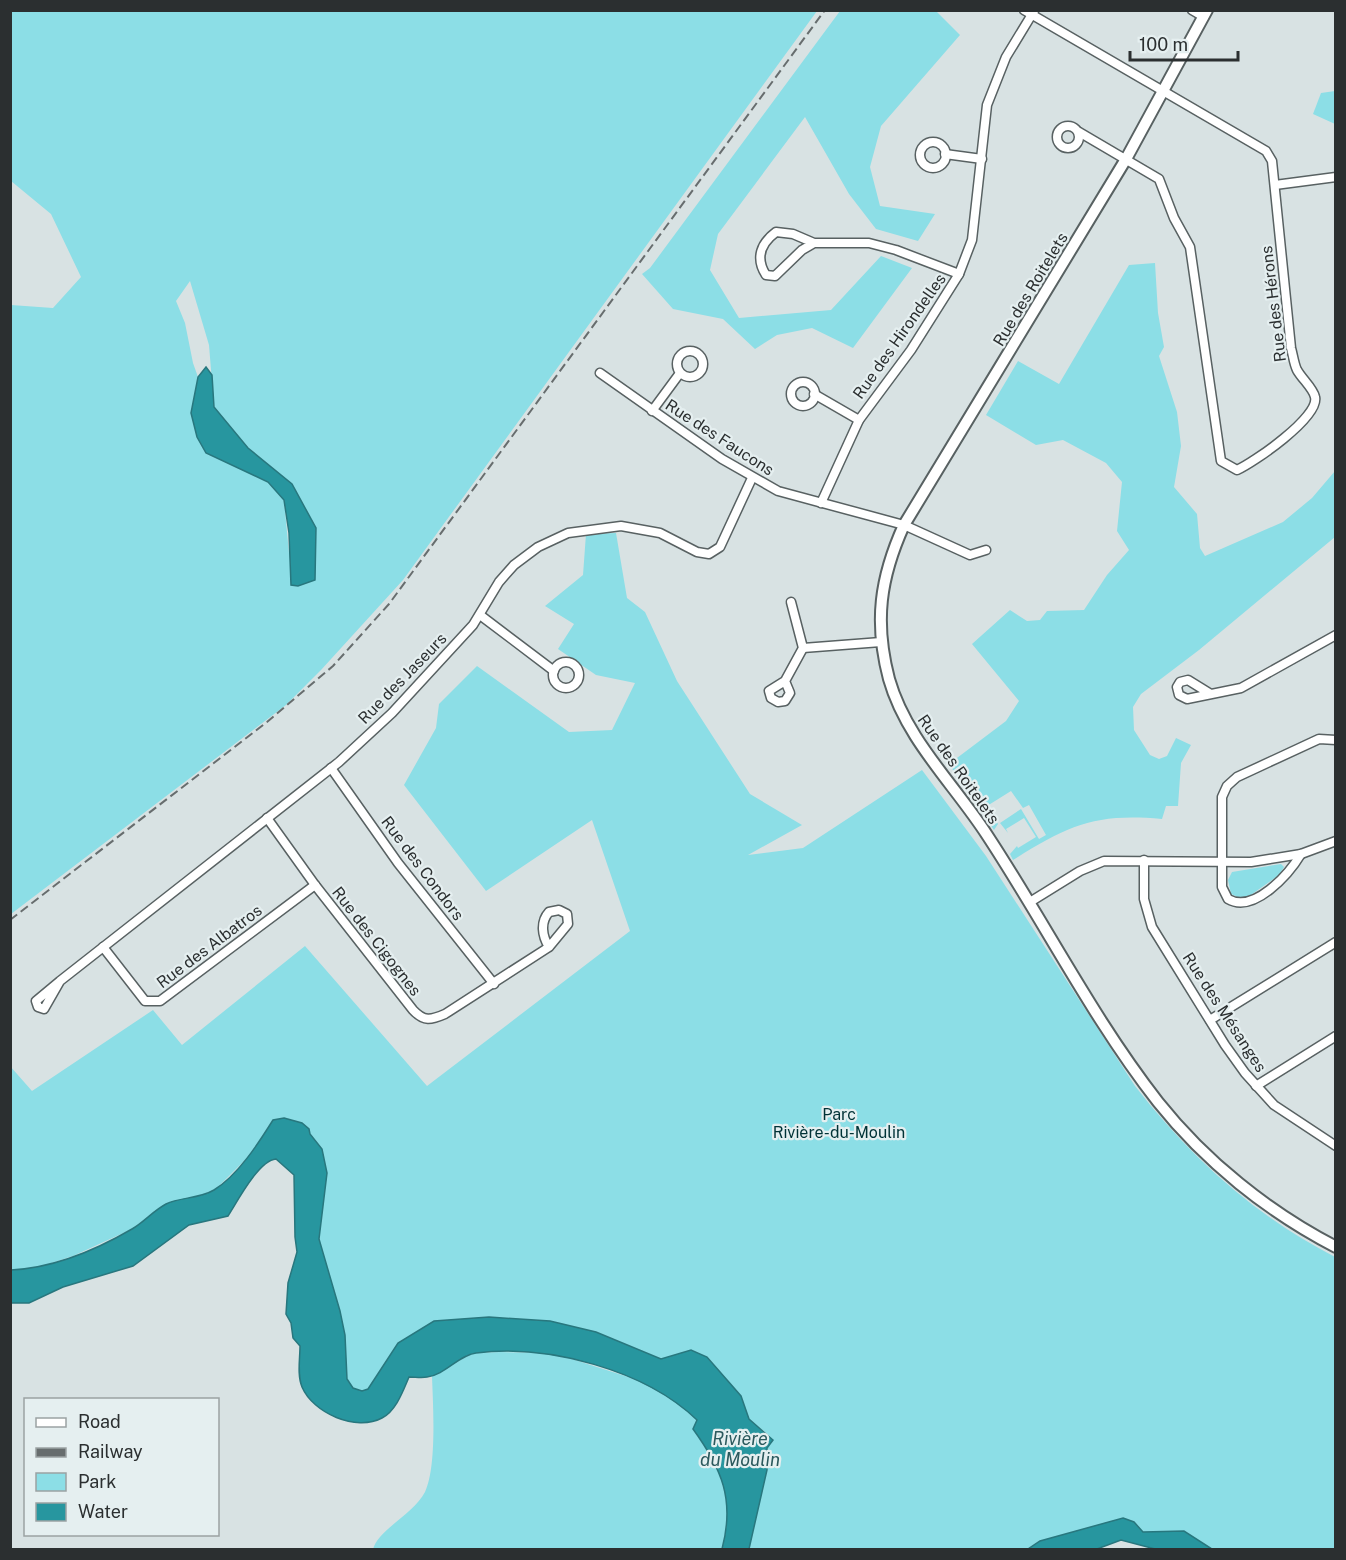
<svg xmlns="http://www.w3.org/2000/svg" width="1346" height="1560" viewBox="0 0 1346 1560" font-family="'Public Sans',sans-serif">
  <rect width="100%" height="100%" fill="#d8e2e3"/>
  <g fill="#8cdee6" fill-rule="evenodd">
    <path d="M11,11H817L403,580L321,670L286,705L11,914V305L53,308L81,277L51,214L11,181ZM190,281L209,345L214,407L248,448L292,484L316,528L312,579L298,586L289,553L284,500L268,482L206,453L197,437L191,413L198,377L193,363L185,323L176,301Z"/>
    <polygon points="840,11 936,11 960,35 881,126 870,167 880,206 935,214 918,241 876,229 849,194 805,117 718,234 710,270 739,318 831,310 881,256 912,268 853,348 812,328 777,335 755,349 723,319 673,309 642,274 650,268"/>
    <polygon points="1335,91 1335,124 1313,114 1321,93"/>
    <path d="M1155,263L1158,313L1164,347L1159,356L1177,412L1181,446L1174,487L1197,514L1200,548L1205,556L1283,522L1312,498L1335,471V537L1199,650L1141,694L1133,707L1134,730L1150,755L1159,759L1167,756L1176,738L1191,745L1181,763L1178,806H1166L1162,819C1095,813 1069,825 1013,860L1010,854L1017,846L1018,848L1036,837L1024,818L1006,829L1008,833L1000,823L1021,809L1039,839L1046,835L1029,805L1023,808L1011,791L987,806L998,824L994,830L949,764L1006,721L1019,701L972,644L1010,610L1027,621L1040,620L1047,611L1084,610L1107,575L1129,550L1117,531L1122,482L1106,463L1063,440L1036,445L986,415L1018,361L1059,384L1129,265Z"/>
    <path d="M616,533L627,598L645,612L677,681L750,794L802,825L748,855L803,848L922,770L986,856L1135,1086C1190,1157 1255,1216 1335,1257V1549H1212L1184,1531L1143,1532L1134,1522L1040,1541L1028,1549H749L767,1470V1448L770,1436L749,1419L741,1396L707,1357L691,1350L661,1359L596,1332L550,1321L489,1317L435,1321L368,1389L362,1391L353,1388L347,1379L340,1311L319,1239L326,1173L322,1149L310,1134L284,1118L265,1133L257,1148L215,1190L194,1198L166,1204L132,1229L73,1256L33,1269L11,1270L10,1066L32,1091L153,1010L182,1045L305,946L427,1086L630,931L592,820L486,891L404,785L436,728L439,704L477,666L569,732L612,730L635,683L596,675L558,649L574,624L545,606L583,575L586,534Z"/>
    <polygon points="1281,864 1284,867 1279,875 1248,897 1242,899 1231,894 1228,880 1232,872"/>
    <path d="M500,1352L553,1353L641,1381L680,1403L697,1420L694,1429C722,1469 735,1500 722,1549L373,1550C376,1531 414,1514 425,1492C437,1466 433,1405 432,1376L473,1353Z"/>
  </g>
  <g fill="#27969f" stroke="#28777e" stroke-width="1.5">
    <polygon points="206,367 212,375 214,407 248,448 292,484 316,528 315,580 298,586 291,585 289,533 284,500 268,482 206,453 197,437 191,413 198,377"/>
    <path d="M284,1118L302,1123L309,1129L310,1134L322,1149L327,1173L319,1239L340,1311L345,1335L347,1379L353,1388L362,1391L368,1389L398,1343L434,1321L489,1317L550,1321L596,1332L661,1359L691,1350L707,1357L741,1396L749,1419L773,1440L767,1448V1470L749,1549H722C735,1500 722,1469 693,1429L697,1420C645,1370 548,1344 476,1353C459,1355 445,1375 427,1377C422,1378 415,1377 409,1377C403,1391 396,1411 382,1418C356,1432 313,1413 302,1387C297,1375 300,1359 300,1346L293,1338L291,1323L286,1314L288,1283L297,1252L295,1237L294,1175L276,1159C259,1160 237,1202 228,1216L189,1225L133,1266L63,1287L29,1303H11V1270C52,1268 96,1250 132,1229C144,1222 153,1211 166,1204C180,1197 199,1199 214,1190C238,1175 258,1144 273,1120Z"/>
    <polygon points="1123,1518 1134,1522 1143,1532 1184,1531 1212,1549 1155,1549 1121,1540 1097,1549 1028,1549 1040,1541"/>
  </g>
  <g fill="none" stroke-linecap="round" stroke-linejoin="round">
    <g stroke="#586162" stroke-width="11">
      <g id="minor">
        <path d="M1024,10L1266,151L1272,161L1291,348C1293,355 1294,364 1297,370C1302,379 1313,388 1315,397C1320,417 1253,463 1237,470L1221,461L1190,247L1174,218L1159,179L1079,132"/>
        <polyline points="1192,10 1204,17"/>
        <circle cx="1068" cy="137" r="11"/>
        <circle cx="933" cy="155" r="13"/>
        <polyline points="945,154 982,159"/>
        <polyline points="1275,185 1336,177"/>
        <path d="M814,243L802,250L775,276L766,275C755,258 761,243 776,232L793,234L814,243H869L896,250L959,274"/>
        <circle cx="690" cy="364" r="13"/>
        <polyline points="600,373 722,459 778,491 904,525 970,555 986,550"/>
        <circle cx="803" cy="394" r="12"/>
        <polyline points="814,394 859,420"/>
        <polyline points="652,411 680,373"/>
        <polyline points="821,503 859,420 911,350 959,274 972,240 987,105 1006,57 1034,11"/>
        <polyline points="480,615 554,671"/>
        <polyline points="803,648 881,642"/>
        <circle cx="566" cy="675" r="13"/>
        <polyline points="785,681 790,693 785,701 778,702 771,698 769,691 785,681 803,648 791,602"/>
        <polyline points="1209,693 1188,680 1180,682 1177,687 1179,695 1187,699 1241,688 1336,635"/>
        <polyline points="331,768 398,863 494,984"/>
        <path d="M267,818L315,885L413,1010C424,1022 431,1020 445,1014L549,947L568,924L567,914L559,910L549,912C540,922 542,936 549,947"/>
        <path d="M1301,854C1289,874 1254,914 1228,899L1222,887V797L1227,786L1237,777L1319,739L1336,740"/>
        <polyline points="1144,860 1144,899 1152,927 1225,1045 1245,1073 1274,1105 1336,1146"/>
        <polyline points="1030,902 1080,871 1104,861 1251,862 1301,854 1336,841"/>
        <polyline points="103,947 145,1001 160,1001 315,885"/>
        <polyline points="60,981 44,1009 38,1007 36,1001 60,981 339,762 392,713 473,625 499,582 514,565 538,547 568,533 621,526 660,533 697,552 709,554 720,547 752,478"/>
        <polyline points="1210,1020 1336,942"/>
        <polyline points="1256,1086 1336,1036"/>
      </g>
    </g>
    <g stroke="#586162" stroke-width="14">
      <path id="tertiary" d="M1207,10L1126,159L904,525C880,578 874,622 889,679C906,739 954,784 987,835C1045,923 1093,1019 1158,1102C1205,1161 1268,1212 1336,1247"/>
    </g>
    <use href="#minor" stroke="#fff" stroke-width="8"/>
    <use href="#tertiary" stroke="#fff" stroke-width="10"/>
    <polyline stroke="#676d6e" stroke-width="2" stroke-dasharray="9 4.5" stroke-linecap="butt" points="10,920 267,722 333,666 389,604 825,10"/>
  </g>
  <g text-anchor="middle" stroke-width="4.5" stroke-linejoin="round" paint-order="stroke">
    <g font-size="16" fill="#2b2f30" stroke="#e5eff0">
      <text transform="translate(1030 289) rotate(-59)" y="6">Rue des Roitelets</text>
      <text transform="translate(1273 304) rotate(-97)" y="6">Rue des Hérons</text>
      <text transform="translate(899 336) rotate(-55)" y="6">Rue des Hirondelles</text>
      <text transform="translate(720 437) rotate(33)" y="6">Rue des Faucons</text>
      <text transform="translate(402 678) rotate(-46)" y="6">Rue des Jaseurs</text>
      <text transform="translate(959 769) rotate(55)" y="6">Rue des Roitelets</text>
      <text transform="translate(423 868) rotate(53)" y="6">Rue des Condors</text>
      <text transform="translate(377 941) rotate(52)" y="6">Rue des Cigognes</text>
      <text transform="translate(209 946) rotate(-37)" y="6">Rue des Albatros</text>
      <text transform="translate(1225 1012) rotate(57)" y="6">Rue des Mésanges</text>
    </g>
    <g font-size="16" fill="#003236" stroke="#e5eff0">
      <text x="839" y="1120">Parc<tspan x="839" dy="18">Rivière-du-Moulin</tspan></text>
    </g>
    <g font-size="18" font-style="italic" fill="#2b595d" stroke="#e5eff0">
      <text x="740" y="1445">Rivière<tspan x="740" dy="21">du Moulin</tspan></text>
    </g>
  </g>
  <rect width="1346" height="1560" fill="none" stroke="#2b2f30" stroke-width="24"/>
  <rect x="24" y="1398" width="195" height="138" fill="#e5eff0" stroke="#9ba2a3" stroke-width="1.5"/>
  <rect x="36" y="1418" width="30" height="9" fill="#ffffff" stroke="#9ba2a3" stroke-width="1.5"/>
  <text x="78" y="1428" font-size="18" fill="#2b2f30">Road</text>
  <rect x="36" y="1448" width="30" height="9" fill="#676d6e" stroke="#9ba2a3" stroke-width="1.5"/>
  <text x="78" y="1458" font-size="18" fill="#2b2f30">Railway</text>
  <rect x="36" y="1473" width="30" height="18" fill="#8cdee6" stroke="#9ba2a3" stroke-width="1.5"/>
  <text x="78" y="1488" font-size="18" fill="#2b2f30">Park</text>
  <rect x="36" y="1503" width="30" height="18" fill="#27969f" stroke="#9ba2a3" stroke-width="1.5"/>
  <text x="78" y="1518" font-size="18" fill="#2b2f30">Water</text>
  <path d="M1130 51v9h108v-9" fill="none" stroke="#2b2f30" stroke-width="3"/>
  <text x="1139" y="51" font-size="18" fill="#2b2f30" stroke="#e5eff0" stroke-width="4.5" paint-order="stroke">100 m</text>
</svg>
